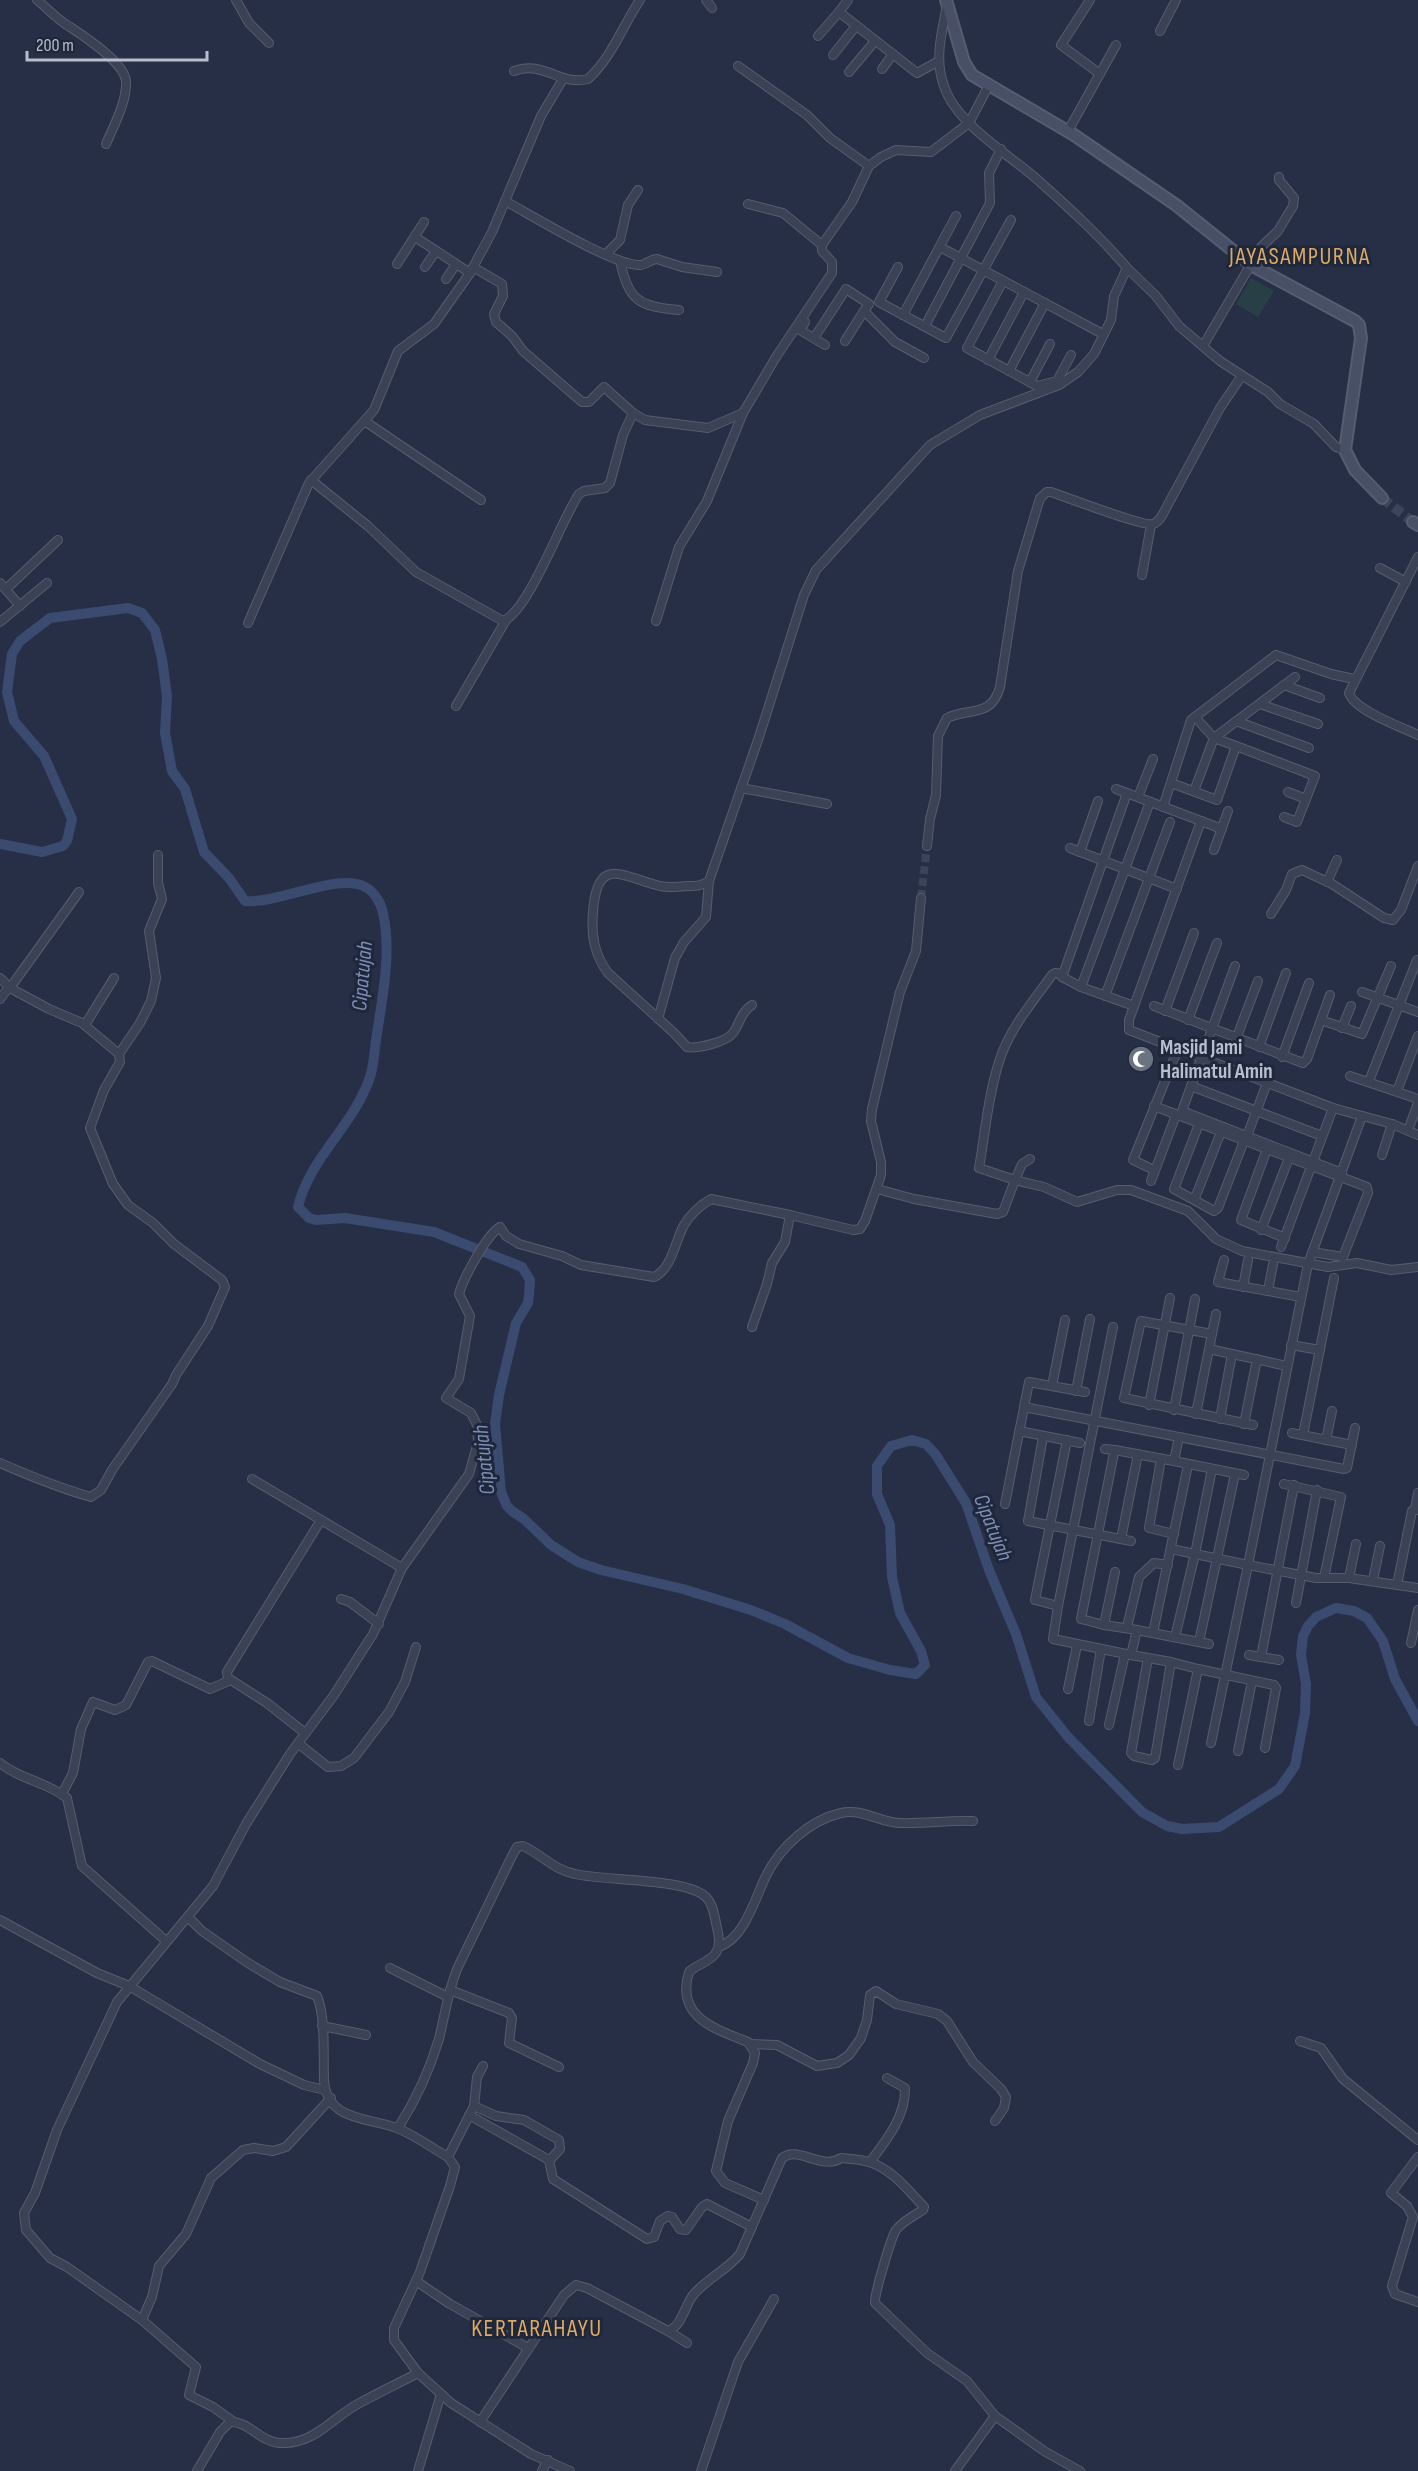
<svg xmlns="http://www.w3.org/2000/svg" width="1418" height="2471" viewBox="0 0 1418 2471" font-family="'Sofia Sans Condensed',sans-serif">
  <rect width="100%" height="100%" fill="#262f46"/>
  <polygon fill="#283f46" points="1251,278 1274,291 1258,317 1236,304"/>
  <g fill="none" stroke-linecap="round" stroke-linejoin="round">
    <path stroke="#3b4a6f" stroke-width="10" d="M0,844L42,852L63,846L67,841L72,819L44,756L14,721L7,692L12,654L20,641L50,618L128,608L142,613L155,630L162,659L167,696L165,733L172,771L185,789L204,852L229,878L245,901C278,904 340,872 365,887C374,891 381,903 383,913C392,954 382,999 376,1040C374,1053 374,1068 369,1080C352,1127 309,1159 298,1207L309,1218L316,1220L345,1218L434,1232L522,1267L530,1280L529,1295L528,1303L516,1323L499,1395L495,1424L501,1492L507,1506L512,1511L524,1519L551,1545L578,1562L601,1570L683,1589L751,1610L785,1624L848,1658L890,1670L916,1674L925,1665L921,1651L900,1613L892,1577L890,1525L877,1494V1466L891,1446L912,1440L926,1444L936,1455L966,1503L989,1570L1016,1634L1036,1697L1068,1737L1142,1812L1167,1826L1182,1829L1219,1827L1279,1789L1295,1766L1305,1713L1306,1684L1301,1655L1303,1636L1308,1626L1316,1617L1336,1608L1354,1611L1367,1618L1383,1641L1395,1679L1418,1721"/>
    <polyline stroke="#3c445a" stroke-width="8" stroke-dasharray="8 4" stroke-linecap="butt" points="921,898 927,846"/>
    <polyline stroke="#3c445a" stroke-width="10" stroke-dasharray="10 5" stroke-linecap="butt" points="1382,498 1413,522"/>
    <g stroke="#565d6f" stroke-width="10">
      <g id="street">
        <path d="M37,0C48,9 58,20 70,27C85,37 124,62 126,81C127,102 114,125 106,144"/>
        <polyline points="236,0 249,23 269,43"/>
        <polyline points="706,0 712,8"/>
        <polyline points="1090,0 1061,45 1100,74"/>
        <polyline points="839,12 848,0"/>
        <polyline points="1160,31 1176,0"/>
        <polyline points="818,36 839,12 917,73 939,61"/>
        <polyline points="833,55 856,26"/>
        <polyline points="738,66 807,115 830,138 869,166"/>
        <polyline points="882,69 893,54"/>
        <path d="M514,71C544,60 559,86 588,79C612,57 622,27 640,0"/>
        <polyline points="849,72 875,41"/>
        <polyline points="1068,131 1116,45"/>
        <path d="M505,201C531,215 614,266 640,265C646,265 650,259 657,259L682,267L717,272"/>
        <polyline points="748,204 783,213 822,245"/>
        <polyline points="415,237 470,273"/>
        <polyline points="940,247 1099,332"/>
        <polyline points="606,254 620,240 628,205 638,190"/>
        <path d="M620,261C629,301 638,306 679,310"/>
        <polyline points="397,264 424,222"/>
        <polyline points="425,267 436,251"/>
        <polyline points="473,267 502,284 503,296 494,314 496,322 512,336 523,351 582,402 589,402 604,387 633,413 645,420 708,428 743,413"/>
        <polyline points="898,267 879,302 946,338 1011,220"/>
        <polyline points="1127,268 1156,296 1179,326 1220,361 1268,392 1280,404 1314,424 1336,447 1345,450"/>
        <polyline points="446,279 456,264"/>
        <polyline points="1003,281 967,348 1037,386 1057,381 1071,355"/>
        <polyline points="903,315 956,216"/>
        <polyline points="805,322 800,330 825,345"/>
        <polyline points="925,326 990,203 989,173 1001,149"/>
        <polyline points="814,338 846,289 869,304 864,311 895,342 924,358"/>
        <polyline points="845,341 864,311"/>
        <polyline points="1203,346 1261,247 1278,231 1293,206 1294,198 1279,180 1279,177"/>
        <polyline points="988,360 1024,292"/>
        <polyline points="1009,371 1045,303"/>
        <polyline points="1030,382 1050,344"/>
        <polyline points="366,422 481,500"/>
        <path d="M311,480L368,526L416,572L503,621C529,611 561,520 579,494L584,491L605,488L610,483L623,435L633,413"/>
        <path d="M1418,557L1349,693C1354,710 1401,727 1418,735"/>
        <polyline points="1380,568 1406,582"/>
        <polyline points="1142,575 1151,525"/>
        <polyline points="0,583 20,606"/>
        <polyline points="6,589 58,540"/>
        <polyline points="656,621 679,547 707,501 743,413 776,357 832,273 832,262 822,251 822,245 852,202 869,166 881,157 896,150 931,152 969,123 989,85"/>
        <polyline points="0,622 47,583"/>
        <polyline points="248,623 309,483 374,410 398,351 434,324 470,273 492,232 541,116 563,79"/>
        <polyline points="1284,685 1320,698"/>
        <polyline points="1260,704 1318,724"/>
        <polyline points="456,706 506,620"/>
        <polyline points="1195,717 1214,738 1236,746"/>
        <polyline points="1236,721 1309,748"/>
        <polyline points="1171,783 1217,800 1236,746 1315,776 1297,822 1284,817"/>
        <polyline points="741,788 827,804"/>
        <polyline points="1116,789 1201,821 1129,1020 1129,1030 1333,1108 1392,1124 1418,1135"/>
        <polyline points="1194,791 1214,738 1295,677"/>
        <polyline points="1288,792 1306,799"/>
        <polyline points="1127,793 1062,977 1081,987 1134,1006"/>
        <polyline points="1138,797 1153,759"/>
        <polyline points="1163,807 1191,720 1276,655 1331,674 1354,679"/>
        <polyline points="1201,821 1222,829"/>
        <path d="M927,846L930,819L936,795L938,736L947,718C971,707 991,718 1000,687L1018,571L1040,498L1047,492H1051C1066,497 1144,527 1153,524C1159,522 1162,516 1165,510L1220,408L1241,377"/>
        <polyline points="1070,848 1177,889"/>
        <polyline points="1214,850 1228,811"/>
        <polyline points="1080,852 1098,801"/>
        <polyline points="1327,882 1337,860"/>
        <polyline points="1271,914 1286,890 1292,874 1302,870 1332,884 1384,918 1393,920 1401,910 1418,866"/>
        <polyline points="1235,966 1182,1111 1342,1173"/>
        <path d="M0,978L10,988L49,1009L82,1023L119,1054L120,1062L104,1090L90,1128L113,1184L128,1205L153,1223L174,1244L222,1280L225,1287L208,1326L176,1375L172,1384L112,1470L101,1490L91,1497C59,1488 30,1476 0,1463"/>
        <polyline points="1081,987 1150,802"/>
        <polyline points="10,988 79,892"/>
        <polyline points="1362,992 1418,1012"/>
        <polyline points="1105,996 1170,822"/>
        <polyline points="0,999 9,987"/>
        <path d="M752,1005C741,1012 740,1023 733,1033C726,1042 698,1049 687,1047L673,1032L608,973C594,954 591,935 593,912C597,855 621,876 660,886C669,888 678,887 687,886C696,886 702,886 709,881L759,737L804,595L816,570L930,445L980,415L1059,385L1078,372L1094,354L1111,320L1114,296L1127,268C1101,237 1069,208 1039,181C1010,155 956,124 944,86C934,59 942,32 947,5"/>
        <polyline points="1154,1006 1303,1063 1307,1059 1330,995"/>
        <polyline points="1165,1011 1194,933"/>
        <polyline points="658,1019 675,958 684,942 706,917 709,881"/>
        <polyline points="1188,1020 1217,943"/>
        <polyline points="1321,1020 1362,1034 1391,966"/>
        <polyline points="85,1025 114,978"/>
        <polyline points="1342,1028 1351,1006"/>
        <polyline points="1236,1039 1258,981"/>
        <polyline points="1259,1047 1286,973"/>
        <polyline points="119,1054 140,1023 151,1001 156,978 149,931 162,899 158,883 158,855"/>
        <polyline points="1282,1057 1309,983"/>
        <polyline points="1350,1076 1418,1099"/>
        <polyline points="1369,1081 1417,960"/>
        <polyline points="1191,1086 1322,1136"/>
        <polyline points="1397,1091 1418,1036"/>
        <polyline points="1154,1106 1367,1187 1368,1193 1343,1257 1312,1252"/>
        <polyline points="1362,1116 1308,1264 1248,1565 1316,1578 1349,1578 1418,1588"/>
        <polyline points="1199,1124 1174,1189 1214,1211 1218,1208 1244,1141"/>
        <polyline points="1410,1125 1418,1103"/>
        <polyline points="1247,1136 1267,1083"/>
        <polyline points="1267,1149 1241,1220 1285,1238"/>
        <polyline points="1382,1155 1392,1124"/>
        <path d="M1030,1159L1022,1164L1015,1180L979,1168C985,1134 988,1096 999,1062C1008,1031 1033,1001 1052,975L1055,973L1062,974"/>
        <polyline points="1154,1170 1133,1160 1178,1049"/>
        <polyline points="1151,1181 1176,1115"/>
        <polyline points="877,1189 914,1199 997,1214 1003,1212 1015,1180 1044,1187 1077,1202 1117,1190 1131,1190 1188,1211 1216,1239 1242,1251 1328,1267 1357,1263 1391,1270 1418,1267"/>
        <polyline points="1195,1198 1221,1132"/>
        <polyline points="1261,1230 1289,1158"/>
        <polyline points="1281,1247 1333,1108"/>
        <polyline points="1224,1260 1218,1282 1301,1297"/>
        <polyline points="1243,1287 1248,1260"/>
        <polyline points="1268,1291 1273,1264"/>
        <polyline points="752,1327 767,1284 772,1263 785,1242 790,1215 853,1230 860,1229 865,1221 881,1175 881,1162 871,1121 872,1109 900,992 916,951 921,898"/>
        <polyline points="1212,1334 1141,1321 1124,1398 1253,1425"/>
        <polyline points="1291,1345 1320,1350"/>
        <polyline points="1209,1349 1287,1366"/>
        <polyline points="1052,1386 1065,1320"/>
        <polyline points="1076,1391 1090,1319"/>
        <polyline points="1149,1405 1170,1298"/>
        <polyline points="1024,1407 1344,1469 1347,1468 1355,1428"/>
        <polyline points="1174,1410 1195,1299"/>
        <polyline points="1196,1414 1216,1314"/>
        <polyline points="1220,1419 1232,1354"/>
        <polyline points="1244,1424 1257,1359"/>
        <polyline points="1019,1431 1080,1443"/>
        <polyline points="1292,1433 1352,1445"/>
        <polyline points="1303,1435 1334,1278"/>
        <polyline points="1043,1437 1028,1521 1131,1541"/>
        <polyline points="1067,1440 1035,1600 1058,1606 1113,1327"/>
        <polyline points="1326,1440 1332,1411"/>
        <polyline points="1105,1449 1115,1450"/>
        <polyline points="1161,1459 1149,1528 1174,1534"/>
        <polyline points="1174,1461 1244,1475"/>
        <polyline points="252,1479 402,1568"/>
        <polyline points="1284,1484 1341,1497 1324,1578"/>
        <polyline points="1005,1504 1029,1382 1085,1392"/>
        <polyline points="1415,1509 1418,1493"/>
        <polyline points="1121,1539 1138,1454"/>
        <polyline points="1171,1549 1248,1565 1211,1743"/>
        <polyline points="1349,1578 1356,1544"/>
        <polyline points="1373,1580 1380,1546"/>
        <polyline points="1397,1585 1412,1511 1418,1510"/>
        <polyline points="341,1599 350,1602 379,1624"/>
        <polyline points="1296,1603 1317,1490"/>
        <polyline points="1058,1606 1053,1639 1131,1655 1137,1630 1104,1625 1081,1619 1114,1453 1115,1450 1174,1461 1179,1437"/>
        <polyline points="1104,1625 1115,1572"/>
        <polyline points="1127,1627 1139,1577 1154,1563 1168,1565"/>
        <polyline points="1137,1630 1209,1644"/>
        <polyline points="1153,1633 1188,1465"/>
        <polyline points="1175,1637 1195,1554 1212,1469"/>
        <polyline points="1199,1642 1235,1474"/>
        <polyline points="1411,1643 1418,1610"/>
        <polyline points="1131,1655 1171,1662"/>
        <polyline points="1249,1655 1279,1660"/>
        <polyline points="1261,1657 1294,1485"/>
        <polyline points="1148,1658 1131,1753 1134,1756 1152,1760 1155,1758 1171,1662 1198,1669"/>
        <polyline points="228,1679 227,1672 321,1520"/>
        <polyline points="1068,1689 1077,1645"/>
        <polyline points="1089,1721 1101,1649"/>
        <polyline points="1109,1725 1125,1654"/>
        <polyline points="299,1744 328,1767 341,1766 354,1758 389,1712 405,1682 416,1647"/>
        <polyline points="1238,1751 1252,1681"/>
        <path d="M0,1763C19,1779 47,1782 67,1798L82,1866L166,1941"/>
        <polyline points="1178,1765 1198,1669 1274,1685 1276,1688 1265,1748"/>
        <polyline points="62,1794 73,1773 81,1729 93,1702 115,1710 126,1705 148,1662 152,1661 210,1689 231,1680 267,1703 305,1733"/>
        <path d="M188,1917L202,1931L248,1963L280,1982L317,1996C326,2018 323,2056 324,2080C327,2123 371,2117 399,2129C416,2136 432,2148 448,2157L455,2167L450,2186L420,2272L394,2328V2340L418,2373L451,2403L531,2454L570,2471"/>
        <polyline points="0,1920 97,1973 129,1986 260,2064 304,2085 325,2090"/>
        <path d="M719,1947C745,1938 755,1898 766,1876C780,1847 810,1820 841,1813C862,1808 879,1822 899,1823C924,1824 948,1820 973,1821"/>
        <polyline points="390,1968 448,1997"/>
        <polyline points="450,1990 509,2013 512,2018 509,2043 559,2067"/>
        <polyline points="322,2026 366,2035"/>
        <polyline points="1300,2041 1321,2048 1343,2079 1418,2140"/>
        <polyline points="750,2044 777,2045 817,2066 837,2063 849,2055 861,2038 867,2020 870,1995 876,1991 896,2004 938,2014 947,2021 973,2062 1001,2089 1006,2097 1004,2108 995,2121"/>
        <polyline points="474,2106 496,2116 524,2120 559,2140 560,2149 549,2161"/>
        <polyline points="469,2115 549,2160 553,2179 647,2239 654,2237 660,2221 668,2216 672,2217 680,2229 686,2230 702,2207 707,2204 752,2227"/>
        <path d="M398,2128C416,2100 429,2072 439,2039C445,2015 448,1990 458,1967L512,1856L517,1847L523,1846C541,1854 554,1870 575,1874C605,1881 686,1878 706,1897C713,1904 714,1914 716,1923C718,1933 722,1945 715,1954C709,1962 696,1965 689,1972C675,2017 715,2029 748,2042L755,2053L753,2063L728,2121L716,2171L725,2183L764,2200"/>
        <polyline points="448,2157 474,2106 477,2077 483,2066"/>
        <polyline points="1418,2157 1391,2193 1407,2206 1413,2217 1392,2286 1395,2294 1418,2302"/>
        <path d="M870,2162C886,2141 906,2116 905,2088L887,2078"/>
        <polyline points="416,2281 450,2304 528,2348"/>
        <path d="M142,2320L67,2267L50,2258L26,2230L24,2213L35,2193L57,2130L117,2002L213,1886L246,1824L290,1754L334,1695L373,1634L402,1568L469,1474L478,1442L477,1425L471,1413L446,1398L459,1379L470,1316L459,1294C463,1279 487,1234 500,1227L506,1236L519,1244L562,1256L581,1265L654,1277C672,1269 675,1241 684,1225C690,1215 701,1205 711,1199L790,1215"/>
        <polyline points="668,2331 687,2343"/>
        <polyline points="234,2422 213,2407 189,2395 196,2367 142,2320 152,2297 159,2266 186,2234 211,2178 243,2150 254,2148 273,2151 286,2147 331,2098"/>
        <path d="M480,2422L564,2295L576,2285L587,2288L668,2331C683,2325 684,2306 694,2294C708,2278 727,2270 740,2254L782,2158C798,2145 822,2171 841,2158C849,2159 860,2159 869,2162C892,2169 908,2190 924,2207L923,2210C913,2216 903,2221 896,2230C891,2238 874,2295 875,2303L927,2353L967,2381L995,2416"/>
        <path d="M197,2471L220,2432L230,2422C249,2421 260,2442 280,2443C313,2445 330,2420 356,2405C376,2394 397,2384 418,2373"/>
        <polyline points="418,2471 441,2394"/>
        <polyline points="542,2471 548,2460"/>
        <polyline points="701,2471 738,2362 774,2299"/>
        <polyline points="955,2471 995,2416 1044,2451 1080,2471"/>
      </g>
    </g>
    <g stroke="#565d6f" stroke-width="14">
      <g id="secondary">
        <polyline points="946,0 964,62 972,75 1074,135 1176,205 1251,265 1355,321 1359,325 1361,338 1345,450 1355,470 1382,498"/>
        <polyline points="1413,522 1418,525"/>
      </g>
    </g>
    <use href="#street" stroke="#3b4255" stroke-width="8"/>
    <use href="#secondary" stroke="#485068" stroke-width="10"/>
  </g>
  <defs>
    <g id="mosque-disc" transform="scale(1.35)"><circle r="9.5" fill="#6b7280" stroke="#1f273a"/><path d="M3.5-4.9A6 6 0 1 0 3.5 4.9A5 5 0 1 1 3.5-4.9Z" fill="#fff"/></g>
  </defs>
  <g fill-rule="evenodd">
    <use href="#mosque-disc" x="1141" y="1059"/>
  </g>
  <g text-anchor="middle" stroke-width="6" stroke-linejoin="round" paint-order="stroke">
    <g font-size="21" font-weight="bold" fill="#b8bece" stroke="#1f273a" text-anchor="start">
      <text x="1160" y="1054">Masjid Jami<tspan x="1160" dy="24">Halimatul Amin</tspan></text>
    </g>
    <g font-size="22" font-style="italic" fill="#7e8eb7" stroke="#1f273a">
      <text transform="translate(361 976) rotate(-85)" y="8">Cipatujah</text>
      <text transform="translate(483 1460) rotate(-96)" y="8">Cipatujah</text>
      <text transform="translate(994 1527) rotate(68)" y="8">Cipatujah</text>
    </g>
    <g font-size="24" letter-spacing="1.5" fill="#dda964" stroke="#1f273a">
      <text x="1300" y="264">JAYASAMPURNA</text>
      <text x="537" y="2336">KERTARAHAYU</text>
    </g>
  </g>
  <path d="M27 51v9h180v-9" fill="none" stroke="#b8bece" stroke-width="3"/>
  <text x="36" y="51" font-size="18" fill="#b8bece" stroke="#1f273a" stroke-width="4.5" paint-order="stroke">200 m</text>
</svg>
